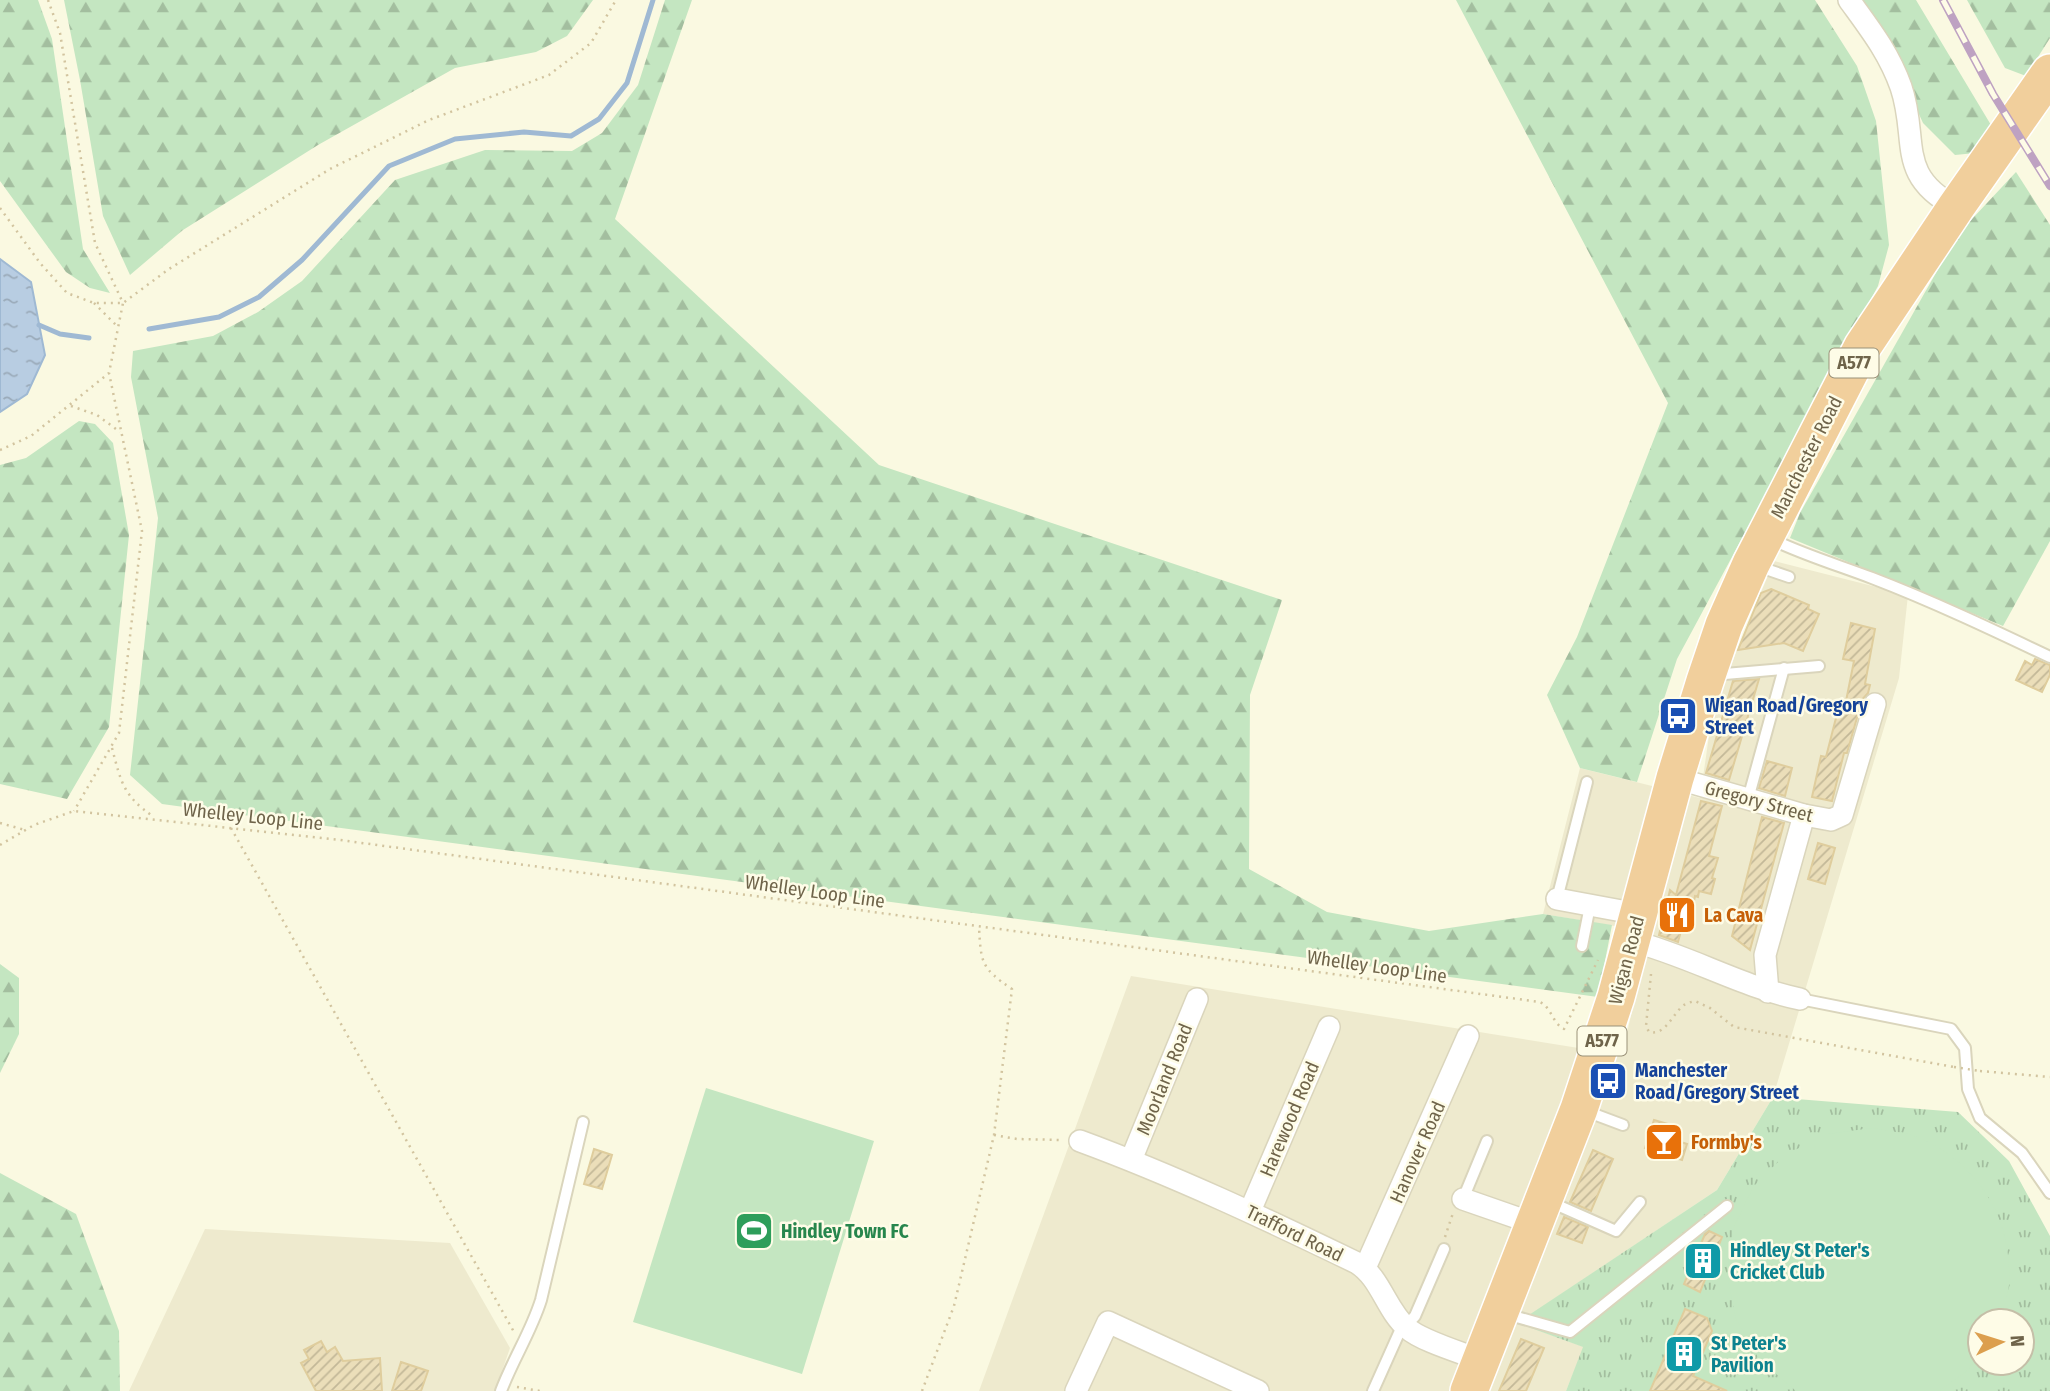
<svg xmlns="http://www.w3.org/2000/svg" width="2050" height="1391" viewBox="0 0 2050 1391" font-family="'Fira Sans Condensed',sans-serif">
  <defs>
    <pattern id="grass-tufts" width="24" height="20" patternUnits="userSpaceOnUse" patternTransform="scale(1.75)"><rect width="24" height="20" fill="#c4e6c1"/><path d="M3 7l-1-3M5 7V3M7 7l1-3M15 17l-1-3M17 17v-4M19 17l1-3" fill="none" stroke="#a3be9f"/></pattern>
    <pattern id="forest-firs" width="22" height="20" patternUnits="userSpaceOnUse" patternTransform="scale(1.75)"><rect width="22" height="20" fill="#c4e6c1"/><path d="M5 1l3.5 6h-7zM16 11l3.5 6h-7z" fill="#a3be9f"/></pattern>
    <pattern id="water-ripples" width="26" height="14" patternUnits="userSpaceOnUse" patternTransform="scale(1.75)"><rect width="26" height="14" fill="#b8cde2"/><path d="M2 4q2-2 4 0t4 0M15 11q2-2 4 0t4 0" fill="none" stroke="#9aaab9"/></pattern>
    <pattern id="building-hatch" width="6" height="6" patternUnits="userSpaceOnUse" patternTransform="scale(1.75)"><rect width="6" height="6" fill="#ebdeb9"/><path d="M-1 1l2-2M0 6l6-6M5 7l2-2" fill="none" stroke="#c3b898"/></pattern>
  </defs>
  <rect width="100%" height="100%" fill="#faf9e1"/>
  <g fill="#eeeace">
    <polygon points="1774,561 1908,595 1899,678 1773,1097 1717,1190 1518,1323 1584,1347 1566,1391 979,1391 1131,976 1622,1055 1650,932 1543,914 1580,768 1700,798 1713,708"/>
    <polygon points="205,1229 450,1243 510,1348 495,1391 129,1391"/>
  </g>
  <path fill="url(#grass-tufts)" fill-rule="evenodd" d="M1773,1097L1958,1112L2009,1161L2050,1236V1391H1566L1583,1347L1517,1323L1717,1190ZM1980,1321H2022V1363H1980Z"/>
  <g fill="url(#forest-firs)">
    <polygon points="0,0 38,0 52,39 83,249 110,293 90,288 66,272 0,181"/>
    <polygon points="64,0 593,0 567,36 536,52 455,68 318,145 183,230 130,275 103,216 80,80"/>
    <polygon points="665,0 692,0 615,219 879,465 1282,600 1250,695 1249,869 1327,912 1429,931 1543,914 1612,925 1598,997 162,804 130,775 158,518 131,377 133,351 213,336 258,312 302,281 395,180 485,150 572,151 602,133 638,85"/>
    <polygon points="1456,0 1815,0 1857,66 1876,121 1889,245 1878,286 1677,659 1637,782 1580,768 1547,695 1577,637 1668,403"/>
    <polygon points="1859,0 1916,0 2000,140 1986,152 1955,155 1923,123 1883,35"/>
    <polygon points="1967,0 2050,0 2050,38 2026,76 2005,68"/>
    <polygon points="2016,172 2050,225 2050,541 2003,626 1790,538 1800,513 1958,234"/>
    <polygon points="79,421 95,424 113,443 129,535 109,727 67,799 0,784 0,465 26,458"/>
    <polygon points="0,964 19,978 19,1034 0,1073"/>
    <polygon points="0,1173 76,1214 119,1331 120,1391 0,1391"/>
  </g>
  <g fill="#c4e6c1">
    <polygon points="706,1088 874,1141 802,1374 633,1322"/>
    <path d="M1872,1128C1887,1131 1906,1132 1920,1138C1979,1165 2013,1219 2009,1285C2008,1296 2002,1310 1998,1321H1980V1353L1968,1370L1939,1391H1796L1759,1359L1736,1319L1727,1274L1733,1229L1753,1187L1785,1155L1827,1134Z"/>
  </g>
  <polygon fill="url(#water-ripples)" stroke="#9fb9d3" stroke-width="2" points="0,259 31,282 45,355 27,394 0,412"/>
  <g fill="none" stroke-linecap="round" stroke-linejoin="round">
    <g stroke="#9fb9d3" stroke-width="5">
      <polyline points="39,325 60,334 89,338"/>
      <polyline points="149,329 219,317 259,297 302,260 389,166 455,139 524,132 571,136 599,119 627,83 653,0"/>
    </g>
  </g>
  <g fill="url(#building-hatch)" stroke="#dfcd9d" stroke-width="2">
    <polygon points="1771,589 1809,605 1808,609 1819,614 1803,651 1784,643 1738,650 1761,593"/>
    <polygon points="1851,623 1875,629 1865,684 1870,685 1868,693 1862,700 1847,753 1844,753 1832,801 1812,797 1821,756 1826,757 1838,710 1844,711 1854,661 1843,659"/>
    <polygon points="2035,659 2050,665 2050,675 2042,692 2016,680 2025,661 2032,665"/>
    <polygon points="1759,679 1729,780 1706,773 1733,681"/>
    <polygon points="1767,761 1792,768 1785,796 1759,788"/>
    <polygon points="1701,801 1722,806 1709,856 1718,858 1712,878 1715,879 1711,894 1699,891 1698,897 1695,896 1690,921 1684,920 1678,942 1659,935 1670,890 1676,895"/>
    <polygon points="1762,817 1784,823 1750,950 1732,936"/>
    <polygon points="1818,843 1835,848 1825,884 1808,879"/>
    <polygon points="1654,1120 1678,1127 1674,1140 1687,1144 1682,1160 1645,1148"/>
    <polygon points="594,1149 612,1155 602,1189 584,1184"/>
    <polygon points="1593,1150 1613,1159 1591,1211 1570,1202"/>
    <polygon points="1564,1217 1588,1227 1582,1243 1557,1234"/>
    <polygon points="1709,1231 1722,1237 1700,1292 1684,1284 1705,1234"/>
    <polygon points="1685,1309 1707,1318 1712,1331 1693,1376 1727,1391 1650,1391"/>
    <polygon points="1521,1339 1544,1348 1526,1391 1499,1391"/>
    <polygon points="321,1341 327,1352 335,1347 343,1361 380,1358 382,1391 316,1391 301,1363 309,1359 304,1350"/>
    <polygon points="401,1362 428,1371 421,1391 392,1391"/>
  </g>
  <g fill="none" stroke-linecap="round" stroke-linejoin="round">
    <g stroke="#dad5bc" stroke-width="14">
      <g id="lane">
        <path d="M1771,539C1804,555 1838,565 1872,578C1932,601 1991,629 2050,657"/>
        <polyline points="1757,566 1789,577"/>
        <polyline points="1714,678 1725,674 1819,666"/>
        <polyline points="1748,799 1784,668"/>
        <polyline points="1557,899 1587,782"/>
        <polyline points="1582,946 1590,906"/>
        <polyline points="1800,999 1951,1029 1965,1048 1968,1089 1980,1118 2022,1153 2050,1193"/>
        <polyline points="1583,1110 1623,1125"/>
        <polyline points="1463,1199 1487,1141"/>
        <polyline points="1548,1201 1616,1231 1640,1202"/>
        <polyline points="1506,1314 1570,1332 1727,1206"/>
        <path d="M501,1391C513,1359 531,1332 541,1300L583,1122"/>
        <polyline points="1373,1391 1399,1333 1415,1316 1444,1249"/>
      </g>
    </g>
    <g stroke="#dad5bc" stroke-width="24">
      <g id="street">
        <path d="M1849,0C1870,29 1889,53 1901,87C1919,140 1895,175 1956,207"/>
        <polyline points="1675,778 1804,815 1831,820 1842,815 1875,704"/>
        <polyline points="1557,899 1638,914"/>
        <path d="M1632,941C1690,956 1742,987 1800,999"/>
        <polyline points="1768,992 1765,955 1804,815"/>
        <path d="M1080,1141C1175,1176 1266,1219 1357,1263C1381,1278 1386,1310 1407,1328C1421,1341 1463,1353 1483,1361"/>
        <polyline points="1131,1160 1197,999"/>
        <polyline points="1463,1199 1535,1224"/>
        <polyline points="1250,1211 1329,1027"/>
        <polyline points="1365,1268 1468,1036"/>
        <polyline points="1076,1391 1108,1322 1258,1391"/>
      </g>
    </g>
    <g stroke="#fff" stroke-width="40">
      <polyline id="highway" points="1469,1391 1579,1109 1616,997 1675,778 1705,681 1724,625 1751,564 1863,346 1956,207 2050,73"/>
    </g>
    <g stroke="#d2c49f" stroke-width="2.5" stroke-dasharray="2 5" stroke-linecap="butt">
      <polyline points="48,0 60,33 95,243 123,303 109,373 142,531 119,733 74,811"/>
      <polyline points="0,208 40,263 67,293 94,303 123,303 169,269 330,169 429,120 549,75 591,43 616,0"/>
      <polyline points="94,303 118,327"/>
      <polyline points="71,406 97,415 120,432"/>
      <polyline points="0,450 31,436 109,373"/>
      <path d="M112,748C121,782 123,796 154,817"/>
      <polyline points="0,823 25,830"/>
      <polyline points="231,828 514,1332"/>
      <path d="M0,845L34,825L74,811L340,840L1540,1002C1552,1008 1552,1023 1564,1029L1598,960"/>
      <path d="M1651,974L1646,1026L1649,1032C1666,1036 1672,1014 1684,1005C1687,1003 1691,1002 1695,1001L1710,1008L1734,1027L1954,1067"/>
      <polyline points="1980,1071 2050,1077"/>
      <polyline points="994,1135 1017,1139 1062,1140"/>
      <polyline points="1445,1237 1453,1213"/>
      <polyline points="517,1387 540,1391"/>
      <path d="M922,1391L954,1306L994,1135L1012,989C981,968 981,963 979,927"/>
    </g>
    <use href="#lane" stroke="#fff" stroke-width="10"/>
    <use href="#street" stroke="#fff" stroke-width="21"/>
    <use href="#highway" stroke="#f1cf9c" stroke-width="37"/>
    <g stroke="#bea2c2" stroke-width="8">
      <polyline id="rail" points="1943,0 1993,94 2050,186"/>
    </g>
    <use href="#rail" stroke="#fefce7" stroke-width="5" stroke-dasharray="16" stroke-linecap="butt"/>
    <polyline stroke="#d2c49f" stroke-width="2.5" stroke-dasharray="2 5" stroke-linecap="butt" points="1954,1067 1980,1071"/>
  </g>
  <defs>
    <g id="bus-square" transform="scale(2.0125)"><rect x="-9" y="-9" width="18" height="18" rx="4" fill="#1a4fb4" stroke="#fefce7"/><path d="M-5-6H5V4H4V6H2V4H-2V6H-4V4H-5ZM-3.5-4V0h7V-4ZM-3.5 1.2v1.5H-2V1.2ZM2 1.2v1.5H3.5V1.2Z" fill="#fff"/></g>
    <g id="restaurant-square" transform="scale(2.0125)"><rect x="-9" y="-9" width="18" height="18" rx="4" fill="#e8710a" stroke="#fefce7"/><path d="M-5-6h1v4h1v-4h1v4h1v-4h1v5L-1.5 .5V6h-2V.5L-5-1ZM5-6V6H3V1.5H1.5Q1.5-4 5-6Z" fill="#fff"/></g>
    <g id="bar-square" transform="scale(2.0125)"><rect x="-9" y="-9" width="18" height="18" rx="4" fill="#e8710a" stroke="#fefce7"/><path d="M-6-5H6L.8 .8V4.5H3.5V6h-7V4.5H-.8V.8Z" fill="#fff"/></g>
    <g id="stadium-square" transform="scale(2.0125)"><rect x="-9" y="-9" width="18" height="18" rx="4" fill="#2e9e5b" stroke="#fefce7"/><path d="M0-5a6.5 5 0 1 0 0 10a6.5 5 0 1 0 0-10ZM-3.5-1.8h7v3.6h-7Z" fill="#fff"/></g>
    <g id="building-square" transform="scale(2.0125)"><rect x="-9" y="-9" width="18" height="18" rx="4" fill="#0f9aa8" stroke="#fefce7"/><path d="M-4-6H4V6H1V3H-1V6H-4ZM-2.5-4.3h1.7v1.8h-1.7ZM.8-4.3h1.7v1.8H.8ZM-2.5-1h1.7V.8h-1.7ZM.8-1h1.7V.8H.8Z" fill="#fff"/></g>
  </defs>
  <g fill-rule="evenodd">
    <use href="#bus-square" x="1678" y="716"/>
    <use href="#restaurant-square" x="1677" y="915"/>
    <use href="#bus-square" x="1608" y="1081"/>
    <use href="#bar-square" x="1664" y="1142"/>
    <use href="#stadium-square" x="754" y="1231"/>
    <use href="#building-square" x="1703" y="1261"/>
    <use href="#building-square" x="1684" y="1354"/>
  </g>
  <g text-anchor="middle" stroke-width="5" stroke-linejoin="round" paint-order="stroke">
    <g fill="#fefce7" stroke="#9a9279" stroke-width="2">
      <rect x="1829.5" y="348.5" width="49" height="29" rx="5"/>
      <rect x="1577.5" y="1026.5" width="49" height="29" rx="5"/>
    </g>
    <g font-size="18" font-weight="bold" fill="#6f644a">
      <text x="1854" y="369">A577</text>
      <text x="1602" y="1047">A577</text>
    </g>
    <g font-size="19" fill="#6f644a" stroke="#fefce7">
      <text transform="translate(1806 457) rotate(-63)" y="7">Manchester Road</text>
      <text transform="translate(1759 801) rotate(15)" y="7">Gregory Street</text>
      <text transform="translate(253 816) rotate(6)" y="7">Whelley Loop Line</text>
      <text transform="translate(815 891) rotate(8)" y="7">Whelley Loop Line</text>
      <text transform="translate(1626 960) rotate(-75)" y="7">Wigan Road</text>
      <text transform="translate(1377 966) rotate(8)" y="7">Whelley Loop Line</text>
      <text transform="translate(1164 1079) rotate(-68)" y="7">Moorland Road</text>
      <text transform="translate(1289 1119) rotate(-67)" y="7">Harewood Road</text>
      <text transform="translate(1417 1152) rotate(-66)" y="7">Hanover Road</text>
      <text transform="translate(1295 1233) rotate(26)" y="7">Trafford Road</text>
    </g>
    <g font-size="19" font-weight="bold" fill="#164399" stroke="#fefce7" text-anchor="start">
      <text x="1705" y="712">Wigan Road/Gregory<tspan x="1705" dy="22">Street</tspan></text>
      <text x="1635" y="1077">Manchester<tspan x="1635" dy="22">Road/Gregory Street</tspan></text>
    </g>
    <g font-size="19" font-weight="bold" fill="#c56008" stroke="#fefce7" text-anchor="start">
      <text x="1704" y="922">La Cava</text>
      <text x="1691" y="1149">Formby's</text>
    </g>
    <g font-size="19" font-weight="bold" fill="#27864d" stroke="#fefce7" text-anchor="start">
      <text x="781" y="1238">Hindley Town FC</text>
    </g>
    <g font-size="19" font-weight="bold" fill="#0d838f" stroke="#fefce7" text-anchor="start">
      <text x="1730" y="1257">Hindley St Peter's<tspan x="1730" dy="22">Cricket Club</tspan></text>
      <text x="1711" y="1350">St Peter's<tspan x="1711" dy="22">Pavilion</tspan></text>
    </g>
  </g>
  <g transform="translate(2001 1342) rotate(86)"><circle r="33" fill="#fefce7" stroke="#c5bfa8" stroke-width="2"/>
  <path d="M0-5L12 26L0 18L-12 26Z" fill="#dc9f4e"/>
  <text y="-10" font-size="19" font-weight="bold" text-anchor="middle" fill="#6f644a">N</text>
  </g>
</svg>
